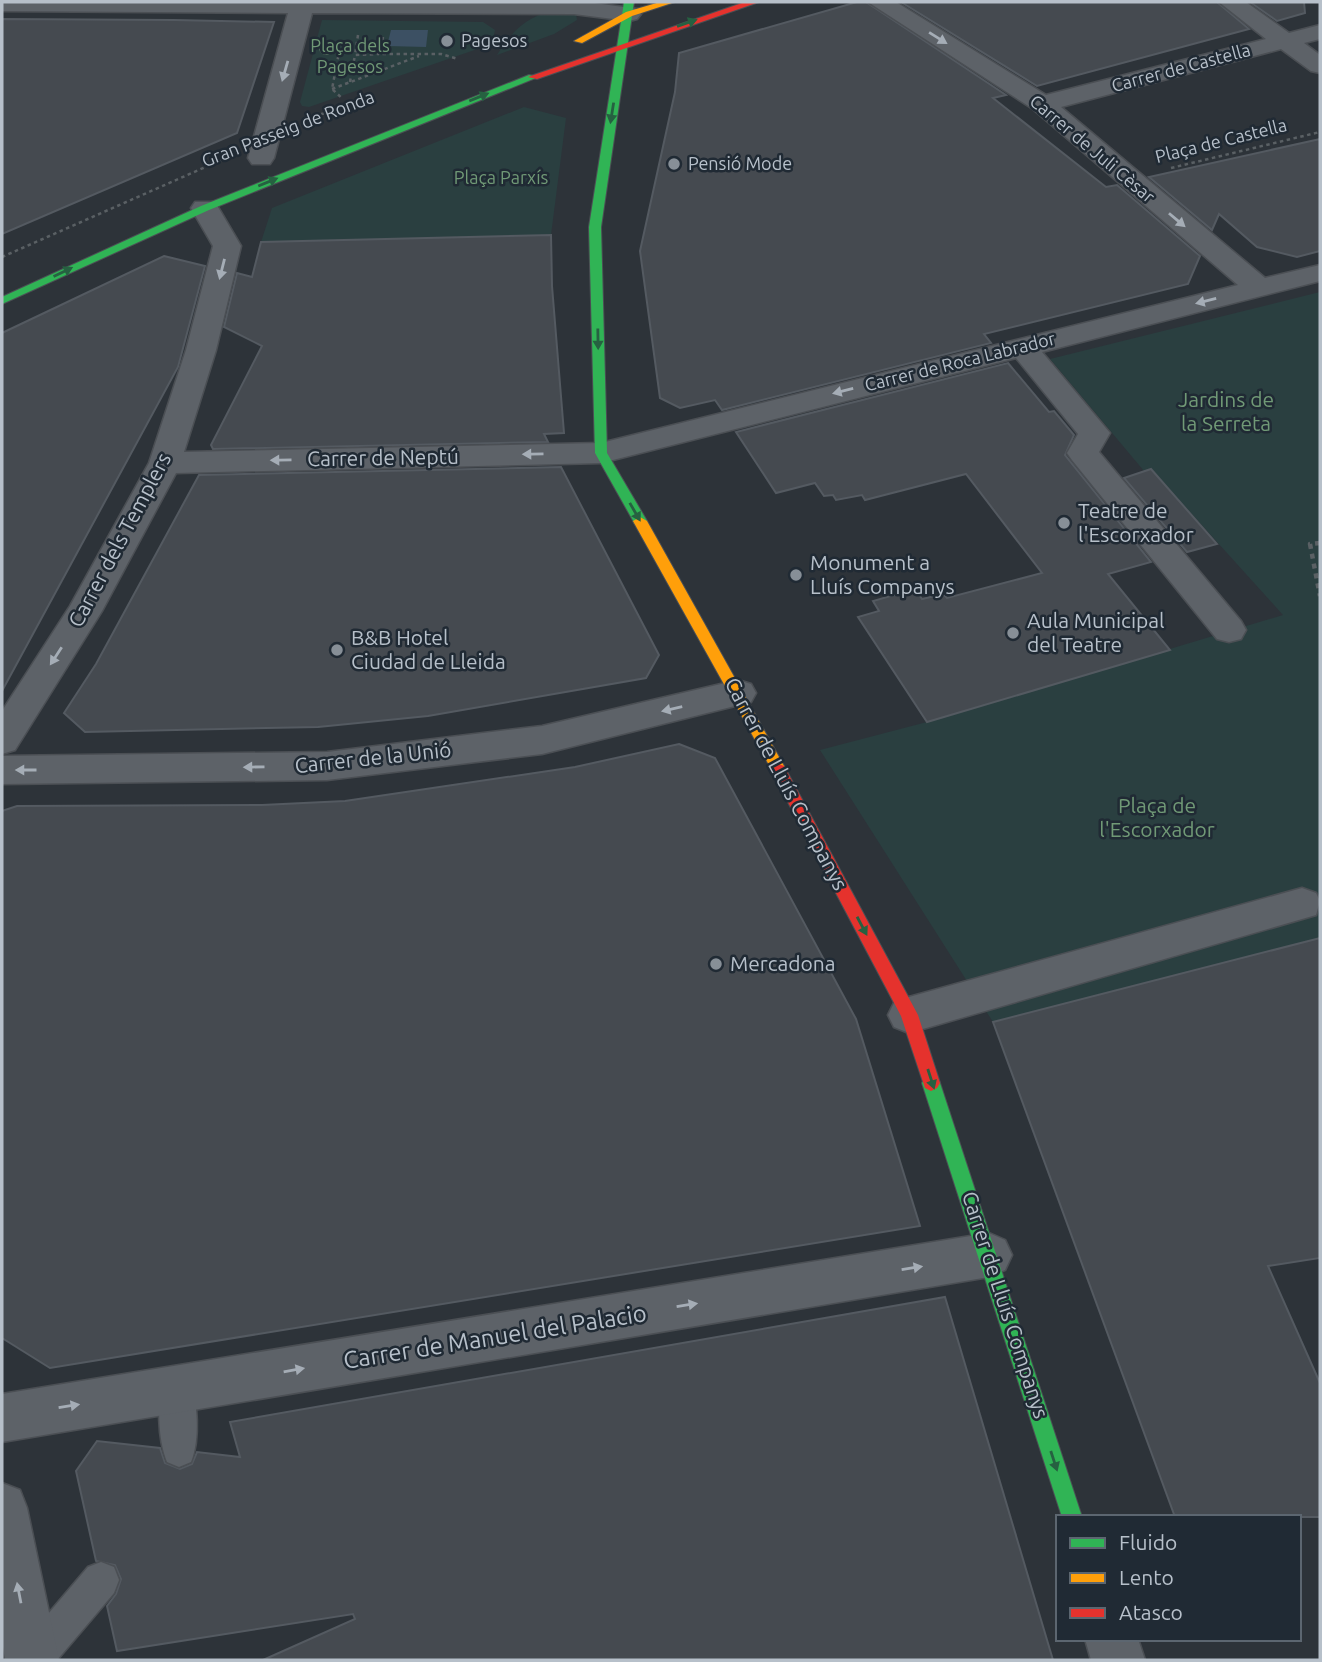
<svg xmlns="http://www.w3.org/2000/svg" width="1322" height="1662" viewBox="0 0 1322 1662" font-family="Ubuntu,sans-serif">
  <rect width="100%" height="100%" fill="#2d3339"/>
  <g fill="#2a3f40">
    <path d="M551,11L576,14L577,20L554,34L497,55C511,33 524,18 551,11Z"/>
    <polygon points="322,20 483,22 495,30 492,44 309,107 302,106 300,102"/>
    <polygon points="524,107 566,118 551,235 261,242 272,208"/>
    <polygon points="1320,292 1320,938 993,1022 820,750 927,722 1283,615 1152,470 1144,471 1050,359"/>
  </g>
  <polygon fill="#3c5063" points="391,30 428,30 426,47 387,46"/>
  <g fill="#454a50" stroke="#545a61" stroke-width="2">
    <polygon points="857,2 866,2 1006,95 993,98 1106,187 1117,185 1200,256 1188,284 984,334 991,343 722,410 715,400 680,408 660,398 640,251 675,92 679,53"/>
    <polygon points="901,2 1217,2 1249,29 1037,86"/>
    <polygon points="1250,2 1304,2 1305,13 1277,21"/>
    <polygon points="2,19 174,20 274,22 237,133 2,234"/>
    <polygon points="1320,139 1320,251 1297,257 1257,247 1219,214 1212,230 1149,177"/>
    <polygon points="551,235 552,286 564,433 544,434 548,442 213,449 211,445 262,346 224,327 237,273 252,277 261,242"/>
    <polygon points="164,256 205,266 178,367 2,691 2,333"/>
    <polygon points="1008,363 1049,412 1054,411 1074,435 1065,455 1151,562 1108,574 1170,650 927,722 858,617 879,611 873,601 915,589 922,599 943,594 947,598 1042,573 966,474 865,500 862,495 836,500 833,495 824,496 815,483 776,493 736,432"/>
    <polygon points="561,467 659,655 646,678 428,716 318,727 85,732 64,713 96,664 199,475"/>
    <polygon points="1151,469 1217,544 1187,552 1124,478"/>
    <polygon points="679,744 715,758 856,1019 920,1226 50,1368 2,1338 2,811 17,806 262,805 345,801 575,767"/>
    <polygon points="1320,938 1320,1258 1268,1266 1320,1383 1320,1517 1175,1517 993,1022"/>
    <polygon points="945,1297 1053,1660 263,1660 355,1619 353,1614 117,1651 107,1606 116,1594 121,1579 115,1565 96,1561 76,1471 97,1441 160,1448 165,1463 180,1469 192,1464 197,1452 240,1457 230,1422"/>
  </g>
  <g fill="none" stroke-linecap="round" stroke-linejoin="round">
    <g stroke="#4b4f54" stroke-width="3">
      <g id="lane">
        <path d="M177,1374L189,1378C198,1400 200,1440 191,1462L179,1467L167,1462C158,1440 156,1400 165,1378Z"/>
        <polygon points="101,1562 114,1567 119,1580 114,1593 57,1660 15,1660 20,1647 88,1567"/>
      </g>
    </g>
    <g stroke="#4b4f54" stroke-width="3">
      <g id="street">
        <polygon points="2,2 588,2 637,9 641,14 637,19 629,21 574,14 312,13 274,158 270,164 252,164 248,158 288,13 2,11"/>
        <polygon points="868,2 896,2 1046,95 1266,39 1219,2 1246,2 1289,33 1320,25 1320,39 1304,43 1320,55 1320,73 1311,71 1281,49 1061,107 1265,278 1320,265 1320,281 1042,352 1110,433 1099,452 1241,621 1246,630 1241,639 1229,642 1217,639 1072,460 1067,453 1078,434 1016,358 601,463 176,473 102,611 15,750 2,754 2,711 70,606 149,463 186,350 213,246 191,208 195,202 215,202 241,246 216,350 184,452 601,443 1238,285 1033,109"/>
        <polygon points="738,680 751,684 756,693 751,702 542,754 327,780 2,784 2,756 327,752 542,726"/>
        <polygon points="1302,888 1316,893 1320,901 1316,915 909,1033 894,1027 888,1015 894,1003 909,997"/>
        <polygon points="989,1233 1005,1240 1012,1255 1005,1270 989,1277 2,1442 2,1394"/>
        <polygon points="2,1483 20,1490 27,1508 59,1660 5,1660 2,1641"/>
        <polygon points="1085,1639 1138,1639 1145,1660 1091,1660"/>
      </g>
    </g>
    <g stroke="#4b4f54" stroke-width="2">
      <g id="fast">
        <polygon points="624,2 634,2 601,227 607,453 647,521 640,525 635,524 595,453 589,227"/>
        <polygon points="529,75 538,77 209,210 2,304 2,297 201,206"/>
        <polygon points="931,1075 937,1078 940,1083 1082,1517 1062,1517 922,1083 925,1078"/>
      </g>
    </g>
    <g stroke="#4b4f54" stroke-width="2">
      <g id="slow">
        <polygon points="660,2 675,2 632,16 582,43 574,41 626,12"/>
        <polygon points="640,517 647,521 784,766 787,770 784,774 774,774 633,521"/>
      </g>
    </g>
    <g stroke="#4b4f54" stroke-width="2">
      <g id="jam">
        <polygon points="745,2 759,2 537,79 528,77"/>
        <polygon points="779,764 784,766 918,1015 940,1083 937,1088 931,1091 925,1088 901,1016 771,770"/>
      </g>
    </g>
    <g stroke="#5a6064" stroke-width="2.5" stroke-dasharray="3.5 3.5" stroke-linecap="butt">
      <polyline points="358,35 355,55 379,54"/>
      <polyline points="383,37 379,54 441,54 458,59"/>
      <polyline points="341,42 332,89 343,99"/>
      <polyline points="350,82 355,55"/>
      <polyline points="332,89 419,56"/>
      <polyline points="308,119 320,114 351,111"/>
      <polyline points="1171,168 1320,132"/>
      <polyline points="2,257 228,157"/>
    </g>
    <polyline stroke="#5a6064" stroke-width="4.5" stroke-dasharray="5 5" stroke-linecap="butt" points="1320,543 1310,544 1320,596"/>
    <use href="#lane" fill="#5d6268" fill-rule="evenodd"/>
    <use href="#street" fill="#5d6268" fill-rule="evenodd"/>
    <use href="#fast" fill="#30b455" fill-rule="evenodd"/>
    <use href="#slow" fill="#ff9f0a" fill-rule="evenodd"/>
    <use href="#jam" fill="#e5322d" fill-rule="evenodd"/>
  </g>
  <circle fill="#526b5b" cx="326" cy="48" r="7"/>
  <defs><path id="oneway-solid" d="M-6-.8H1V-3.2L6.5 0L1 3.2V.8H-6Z" transform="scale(1.75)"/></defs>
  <g fill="#266141">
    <use href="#oneway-solid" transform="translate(687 23) rotate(-19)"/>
    <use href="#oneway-solid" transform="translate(479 97) rotate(-22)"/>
    <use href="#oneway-solid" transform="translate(612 113) rotate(99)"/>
    <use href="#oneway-solid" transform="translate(268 182) rotate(-22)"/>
    <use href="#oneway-solid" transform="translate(63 272) rotate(-26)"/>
    <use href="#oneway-solid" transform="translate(598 339) rotate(89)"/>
    <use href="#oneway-solid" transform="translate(635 512) rotate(60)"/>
    <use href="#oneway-solid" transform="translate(862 926) rotate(62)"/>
    <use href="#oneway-solid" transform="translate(931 1079) rotate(72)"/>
    <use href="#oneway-solid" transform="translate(1054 1461) rotate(72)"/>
  </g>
  <g fill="#a5adb6">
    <use href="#oneway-solid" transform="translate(938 38) rotate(32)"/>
    <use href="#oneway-solid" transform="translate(285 71) rotate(106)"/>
    <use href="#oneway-solid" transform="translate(1177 220) rotate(40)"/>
    <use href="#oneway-solid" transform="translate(222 269) rotate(104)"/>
    <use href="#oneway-solid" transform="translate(1206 301) rotate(166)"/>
    <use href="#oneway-solid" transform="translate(843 391) rotate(166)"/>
    <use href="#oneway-solid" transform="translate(533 454) rotate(179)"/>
    <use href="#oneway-solid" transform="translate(281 460) rotate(179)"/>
    <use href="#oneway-solid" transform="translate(56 656) rotate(123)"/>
    <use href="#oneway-solid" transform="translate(672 709) rotate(167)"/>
    <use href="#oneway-solid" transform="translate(254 767) rotate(179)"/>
    <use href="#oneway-solid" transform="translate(26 770) rotate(180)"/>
    <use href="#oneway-solid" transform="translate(912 1268) rotate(-9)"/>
    <use href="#oneway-solid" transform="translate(687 1305) rotate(-9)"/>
    <use href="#oneway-solid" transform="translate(294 1370) rotate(-10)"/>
    <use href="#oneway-solid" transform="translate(69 1406) rotate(-9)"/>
    <use href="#oneway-solid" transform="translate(19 1593) rotate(-101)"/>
  </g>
  <g fill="#878f97" stroke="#202a34" stroke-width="2.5">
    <circle cx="447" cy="41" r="7"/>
    <circle cx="674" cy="164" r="7"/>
    <circle cx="1064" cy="523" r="7"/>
    <circle cx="796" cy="575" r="7"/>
    <circle cx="1013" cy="633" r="7"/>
    <circle cx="337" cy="650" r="7"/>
    <circle cx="716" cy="964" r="7"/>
  </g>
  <g text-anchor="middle" stroke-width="5" stroke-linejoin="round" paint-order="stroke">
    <g font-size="18" fill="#b7c0ca" stroke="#202a34" text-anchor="start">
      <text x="461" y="47">Pagesos</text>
      <text x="688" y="170">Pensió Mode</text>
    </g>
    <g font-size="18" fill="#709976" stroke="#202a34">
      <text x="350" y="52">Plaça dels<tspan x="350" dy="21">Pagesos</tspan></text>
      <text x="501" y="184">Plaça Parxís</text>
    </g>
    <g font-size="18" fill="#b7c0ca" stroke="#202a34">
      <text transform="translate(1181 68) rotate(-15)" y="6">Carrer de Castella</text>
      <text transform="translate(288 129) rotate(-21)" y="6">Gran Passeig de Ronda</text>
      <text transform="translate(1221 141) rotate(-14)" y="6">Plaça de Castella</text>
      <text transform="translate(1092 149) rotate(40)" y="6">Carrer de Juli Cèsar</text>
      <text transform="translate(960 362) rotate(-14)" y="6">Carrer de Roca Labrador</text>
    </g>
    <g font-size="21" fill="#709976" stroke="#202a34">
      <text x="1226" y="407">Jardins de<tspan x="1226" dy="24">la Serreta</tspan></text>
      <text x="1157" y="813">Plaça de<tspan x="1157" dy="24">l'Escorxador</tspan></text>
    </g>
    <g font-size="21" fill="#b7c0ca" stroke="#202a34">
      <text transform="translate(383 458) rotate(-1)" y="7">Carrer de Neptú</text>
      <text transform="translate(120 540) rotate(-62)" y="7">Carrer dels Templers</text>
      <text transform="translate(373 758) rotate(-6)" y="7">Carrer de la Unió</text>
      <text transform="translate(786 784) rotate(62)" y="7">Carrer de Lluís Companys</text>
      <text transform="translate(1005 1305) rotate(72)" y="7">Carrer de Lluís Companys</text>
    </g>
    <g font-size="21" fill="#b7c0ca" stroke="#202a34" text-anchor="start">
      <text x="1078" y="518">Teatre de<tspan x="1078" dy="24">l'Escorxador</tspan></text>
      <text x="810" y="570">Monument a<tspan x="810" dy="24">Lluís Companys</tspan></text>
      <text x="1027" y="628">Aula Municipal<tspan x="1027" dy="24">del Teatre</tspan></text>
      <text x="351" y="645">B&amp;B Hotel<tspan x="351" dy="24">Ciudad de Lleida</tspan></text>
      <text x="730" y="971">Mercadona</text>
    </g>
    <g font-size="24" fill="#b7c0ca" stroke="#202a34">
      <text transform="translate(495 1337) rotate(-9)" y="8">Carrer de Manuel del Palacio</text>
    </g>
  </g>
  <rect width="1322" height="1662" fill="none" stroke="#b7c0ca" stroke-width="7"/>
  <rect x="1056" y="1515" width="245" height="126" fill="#202a34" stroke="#5c6670" stroke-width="2"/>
  <rect x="1070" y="1538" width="35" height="10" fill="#30b455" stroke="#5c6670" stroke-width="2"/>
  <text x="1119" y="1550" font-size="21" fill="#b7c0ca">Fluido</text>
  <rect x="1070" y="1573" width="35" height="10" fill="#ff9f0a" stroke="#5c6670" stroke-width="2"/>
  <text x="1119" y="1585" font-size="21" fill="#b7c0ca">Lento</text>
  <rect x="1070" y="1608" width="35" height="10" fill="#e5322d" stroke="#5c6670" stroke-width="2"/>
  <text x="1119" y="1620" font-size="21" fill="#b7c0ca">Atasco</text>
</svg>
